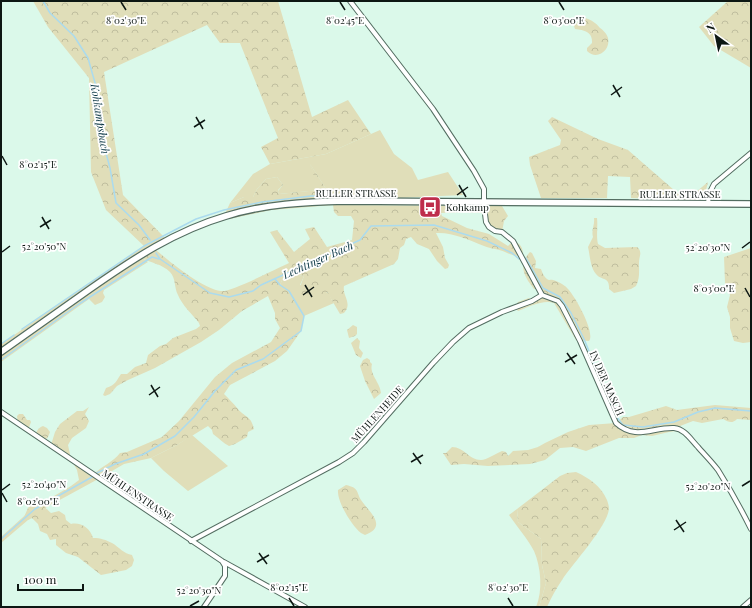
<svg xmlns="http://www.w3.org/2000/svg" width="752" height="608" viewBox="0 0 752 608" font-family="'Playfair Display',serif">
  <defs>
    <pattern id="forest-crowns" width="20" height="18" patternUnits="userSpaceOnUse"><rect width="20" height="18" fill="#e0deb9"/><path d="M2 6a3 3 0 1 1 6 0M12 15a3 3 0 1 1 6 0" fill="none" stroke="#bfbe9e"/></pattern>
  </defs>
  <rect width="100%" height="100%" fill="#dbf9ea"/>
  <g fill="#e0deb9">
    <polygon points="380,130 394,154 412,168 418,180 448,172 463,195 332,201 328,192 310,164 320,190 279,194 278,191 283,185 277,177 266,179 257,189 253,197 244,197 230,203 253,174 270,164 326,154"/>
    <polygon points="163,236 166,240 156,245 156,250 142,258 148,262 104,290 103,293 105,297 102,302 95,305 89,299 1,362 1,344 144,246"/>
    <path d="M294,274L304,276L300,285L326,292C331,294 330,299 334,303L304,316L289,291L280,285L283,278Z"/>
    <polygon points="192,435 228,466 188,491 164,471 151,458 177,445"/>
    <polygon points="71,459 100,478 45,508 28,520 1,543 1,537 32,509 71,486 79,480 77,470"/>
    <path d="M517,509L518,522L541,539L542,565L546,583L539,607H536C543,591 541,567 534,551C529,541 516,525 509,515Z"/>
  </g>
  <g fill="url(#forest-crowns)">
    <polygon points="33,1 278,1 312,117 348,100 371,134 326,154 270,164 261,147 278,138 240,43 220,43 207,25 104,72 123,195 163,236 144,246 106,210 91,172 89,78 48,27"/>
    <polygon points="728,1 751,1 751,68 714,46 699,27"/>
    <path d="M585,18C592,20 596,23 600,28C603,30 607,34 608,38C611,50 597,61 587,51V48L592,43C593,32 584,30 575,29L574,26L578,22Z"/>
    <polygon points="552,117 598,139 628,150 682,197 696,192 708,182 705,194 699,200 631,198 630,177 608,176 607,198 541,198 530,165 529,157 560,145 561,140 548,121"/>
    <path d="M309,162L328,192L333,205L502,206L508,216L504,221L502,232L489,227L484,213L463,212L441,213L442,216L467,228L489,234L508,246L513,241C520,243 523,247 523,255C515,257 512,255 505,252C499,249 491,249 484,246C470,240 452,232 436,233L443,247L445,258L449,265L448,268L445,269L437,261L429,249L417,244L411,237L406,239L404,245L400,248L398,259L394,264L344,286C342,296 353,303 344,313L340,314L327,292C321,298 309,302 301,300C297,292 301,284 304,276L294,274L283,278L280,285L289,291L304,316L301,331L287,351L275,361L230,385L224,394C229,399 233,403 238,409C244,417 251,415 254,429L248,432L247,437L235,444L229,446C223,443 219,438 213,434L212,430L208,426L177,445L151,458L124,464L112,471L104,481L94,474C102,466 113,462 120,453L127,452L162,437L179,421L215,377L232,363L271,342L280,328L275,319V313L268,296L242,311L219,330L201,342L155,368L128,380L117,386L110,394L105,396L103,395L106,388C116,385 116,381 121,374H127L135,367L146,363L148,355L160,346L166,344L173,338L196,329L200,326L199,323C192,314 182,305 178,295C174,288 176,278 170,272C162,264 151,263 142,258L156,250C170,262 203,289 221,291C229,293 278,268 289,263L270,232L277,230L294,252L310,239L305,229L314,227L327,247L352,240L354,221L351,216H338L334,212L333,205L271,210L229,219L224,216L230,203L244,197H253L257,189L266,179L277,177L283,185L278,190L279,194L319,190Z"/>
    <path d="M594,218H597C598,226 596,236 598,244L605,248L637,247C643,252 639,256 639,263C639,272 640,278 636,286L631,289L614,293L609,289C610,276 601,281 596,274C590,267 590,255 588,247L593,237C591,230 595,225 594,218Z"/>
    <polygon points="751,248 751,342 743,343 734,341 730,328 730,317 727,307 730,295 725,283 724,257"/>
    <path d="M530,252L532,253L536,261L535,268L541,269C542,272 544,277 547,279C550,281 550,279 553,280C557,281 565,285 567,288C574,294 596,333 589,341L576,340L554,303C544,299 528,307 518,311L515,307L518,302L529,298L532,301L541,295L538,289H534C525,278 517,265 530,252Z"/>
    <polygon points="353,325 357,327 357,334 355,336 349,338 347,330"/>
    <polygon points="357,338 360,341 359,348 363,353 361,358 356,355 351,343"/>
    <path d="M367,358L370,360V362L372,364C369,374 380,382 381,393L374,399L365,381L360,366L363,360Z"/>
    <path d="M715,405L751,408V420L737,419C732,424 729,422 723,419L702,423L693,421L675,428L687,435L676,431L669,432L652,436L642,435L634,438H619L586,451L573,447L560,448L545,460L530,464L488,466L464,464L451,465L443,453H446L452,447C464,447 469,460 481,460C486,460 497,453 502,451L506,452L508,456L513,451L528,450L538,447L545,443L568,432L589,425L616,423L623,417H629L666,406L677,410Z"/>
    <polygon points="89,407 85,414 89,421 86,428 72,438 68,445 71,459 51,445 55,432 60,424 77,411 83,411"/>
    <polygon points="19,414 23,414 27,420 30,420 31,422 28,430 18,423 17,416"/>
    <path d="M43,426L47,428L50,432L48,437L44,441L36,436C36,431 38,428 43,426Z"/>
    <path d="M576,472C589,478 601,486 607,500C608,503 609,506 609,509C607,527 573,563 562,580C556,589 551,598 547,607H539L546,583L542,565L541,539L518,522L517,509L560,476L567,473Z"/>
    <path d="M346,485C359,488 356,491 361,500C368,511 389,526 365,535L361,533C352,526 337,502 338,490Z"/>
    <path d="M33,502H39L51,513L59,511L65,515L66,520L71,524C81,522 90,528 93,538C101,538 106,540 112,543C119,547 124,554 132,555L134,560L132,566L126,570L101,575L78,557L66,553L56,545V539L50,540L47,534L40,531L38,524L32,518L28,520L24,517L28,508Z"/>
  </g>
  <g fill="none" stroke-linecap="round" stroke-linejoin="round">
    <g stroke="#abdbee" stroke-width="1.5">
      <polyline points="43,1 50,13 74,36 88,58 97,90 102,138 110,168 116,203 139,225 150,240"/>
      <polyline points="156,253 160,259 210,293 229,297 253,291 261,285 360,240 371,226 434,225 487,241 512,253 519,259"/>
      <polyline points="526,258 543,288 560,297 571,313 584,339 616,416 623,425 643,427 674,422 698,412 715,408 751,411"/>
      <polyline points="22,329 144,246 196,219 224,210 262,202 311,196 328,196"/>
      <polyline points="1,344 14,335"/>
      <polyline points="1,360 79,304 135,268 152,257 159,259"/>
      <polyline points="97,473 115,464 144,454 175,436 194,417 215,391 236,370 263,359 301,331 304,316 289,291 280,285 275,279"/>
      <polyline points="1,539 35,509 92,477"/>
    </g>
    <g stroke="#536d61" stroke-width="6">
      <g id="street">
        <path d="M350,1L433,109L474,171L484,189V206L486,222L489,227L495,231L502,232L513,241L542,295L558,301L562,306L580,341L616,423C636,441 652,427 674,428C685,429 691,440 698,447C704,454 712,462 718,470C730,489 741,509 751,529"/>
        <polyline points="708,204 709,194 714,184 751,153"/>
        <polyline points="1,412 222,561 225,566 225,576 204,607"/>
        <polyline points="191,541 339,462 353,453 364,442 433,363 453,342 469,328 502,312 532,301 542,295"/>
        <polyline points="224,562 305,607"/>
        <polyline points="743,607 751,600"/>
      </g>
    </g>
    <g stroke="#536d61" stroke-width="8">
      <path id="secondary" d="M1,352C31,331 60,310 90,289C133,259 175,231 226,216C264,204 305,202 346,201L751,204"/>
    </g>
    <use href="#street" stroke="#fff" stroke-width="4"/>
    <use href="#secondary" stroke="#fff" stroke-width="5.5"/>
  </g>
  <path fill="none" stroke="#0d1713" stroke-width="1.5" d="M121,2L126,10M340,2L345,10M559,2L564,10M613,85L620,97M611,95L622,87M196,117L203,129M194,127L205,120M2,156L7,165M459,185L466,197M457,195L468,187M42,217L49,229M40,227L51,220M742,248L750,242M2,252L10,246M305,285L312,297M745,288L750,297M303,295L314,287M567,353L575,364M565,362L577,355M151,385L158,397M149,395L160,387M413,453L421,464M411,462L423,455M742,486L750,481M2,490L10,484M2,493L7,502M676,520L684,532M674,530L686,522M259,553L267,564M257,562L269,555M289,598L294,606M508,598L513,606M190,606L199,601"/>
  <defs>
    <g id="bus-square" transform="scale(1.15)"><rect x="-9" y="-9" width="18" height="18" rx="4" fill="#be2d4b" stroke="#fff"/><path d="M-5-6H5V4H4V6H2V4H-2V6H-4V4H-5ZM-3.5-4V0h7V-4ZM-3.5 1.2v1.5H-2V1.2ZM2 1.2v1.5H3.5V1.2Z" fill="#fff"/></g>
  </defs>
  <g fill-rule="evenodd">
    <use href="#bus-square" x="430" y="207"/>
  </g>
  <g text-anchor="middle" stroke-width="3.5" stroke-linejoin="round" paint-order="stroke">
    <g font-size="10" fill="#0d1713" stroke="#fff">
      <text x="356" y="197">RULLER STRASSE</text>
      <text x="680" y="198">RULLER STRASSE</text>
      <text transform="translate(607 383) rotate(66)" y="4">IN DER MASCH</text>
      <text transform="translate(377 414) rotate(-48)" y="4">MÜHLENHEIDE</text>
      <text transform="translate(138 495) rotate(34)" y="4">MÜHLENSTRASSE</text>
    </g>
    <g font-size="10" fill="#0d1713" stroke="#fff" text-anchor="start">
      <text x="446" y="211">Kohkamp</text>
    </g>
    <g font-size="11" font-style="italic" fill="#0d3846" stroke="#fff">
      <text transform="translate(100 119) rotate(81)" y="4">Kohkampsbach</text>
      <text transform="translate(318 260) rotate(-24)" y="4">Lechtinger Bach</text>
    </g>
  </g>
  <g font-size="10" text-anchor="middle" fill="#0d1713" stroke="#fff" stroke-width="3.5" stroke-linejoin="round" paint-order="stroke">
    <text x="126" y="24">8°02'30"E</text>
    <text x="345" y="24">8°02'45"E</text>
    <text x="564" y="24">8°03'00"E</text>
    <text x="38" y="168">8°02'15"E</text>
    <text x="44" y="250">52°20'50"N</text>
    <text x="708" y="251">52°20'30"N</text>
    <text x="714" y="292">8°03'00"E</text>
    <text x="44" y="488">52°20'40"N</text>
    <text x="708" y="490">52°20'20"N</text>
    <text x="38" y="505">8°02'00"E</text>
    <text x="289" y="591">8°02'15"E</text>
    <text x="508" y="591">8°02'30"E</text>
    <text x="199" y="594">52°20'30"N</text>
  </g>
  <rect width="752" height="608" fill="none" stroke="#0d1713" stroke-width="4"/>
  <g transform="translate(716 36) rotate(327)" stroke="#ffffff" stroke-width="3" paint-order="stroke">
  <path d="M0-3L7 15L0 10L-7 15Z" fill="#0d1713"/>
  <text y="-6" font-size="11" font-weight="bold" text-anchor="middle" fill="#0d1713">N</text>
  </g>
  <path d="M18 584v6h65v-6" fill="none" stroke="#0d1713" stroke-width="2"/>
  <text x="24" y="584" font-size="12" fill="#0d1713" stroke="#ffffff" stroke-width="3" paint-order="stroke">100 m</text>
</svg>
